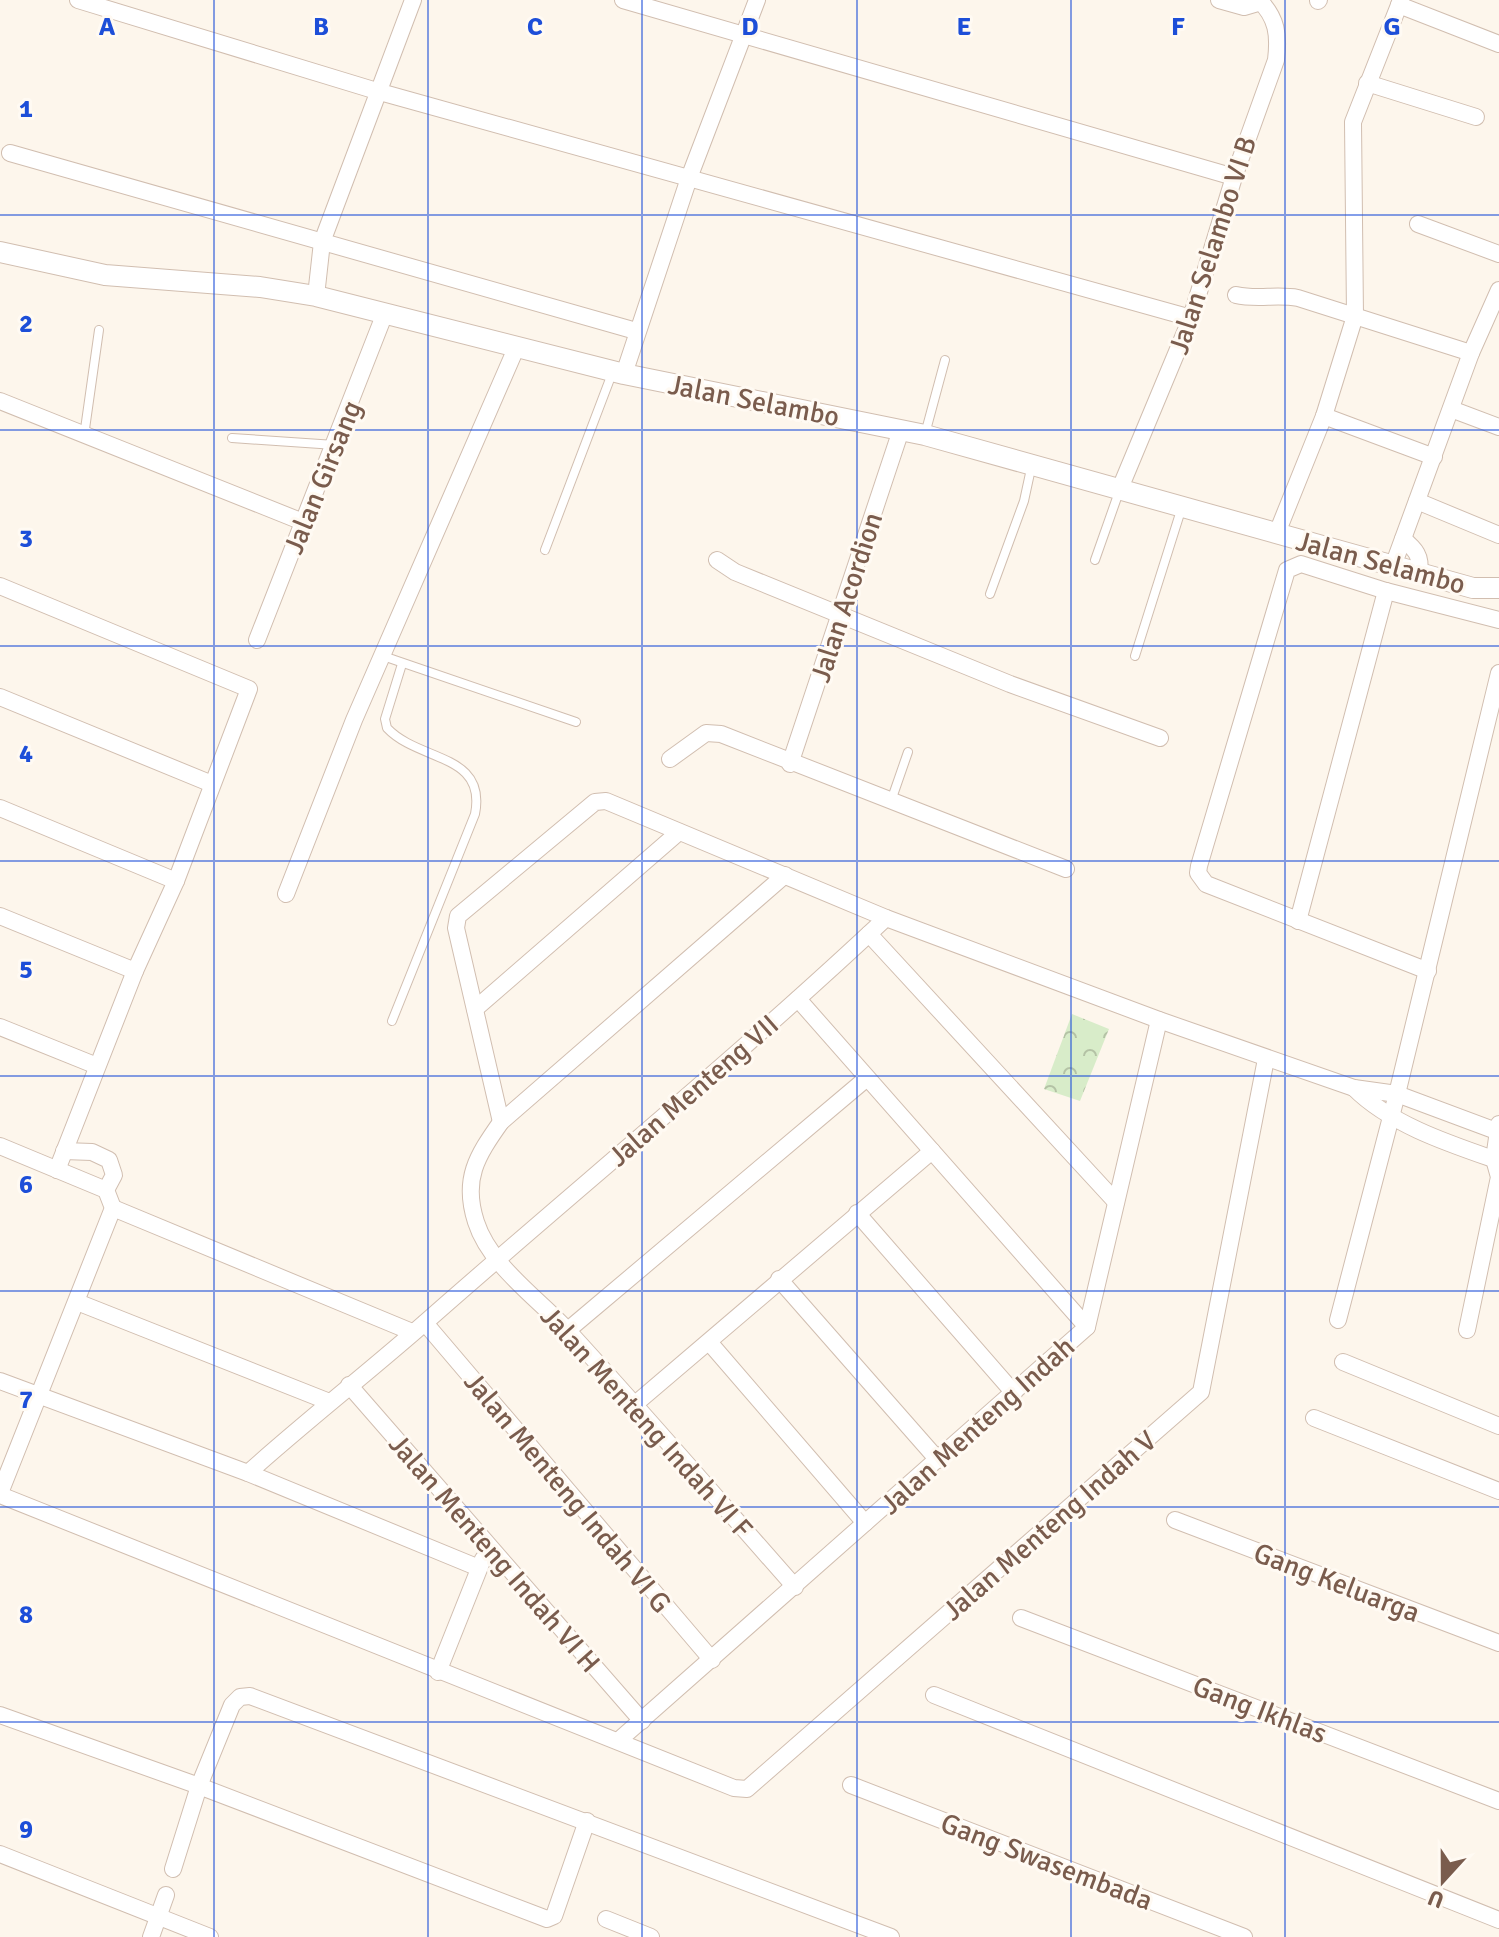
<svg xmlns="http://www.w3.org/2000/svg" width="1499" height="1937" viewBox="0 0 1499 1937" font-family="Signika,sans-serif">
  <defs>
    <pattern id="forest-crowns" width="20" height="18" patternUnits="userSpaceOnUse" patternTransform="scale(2)"><rect width="20" height="18" fill="#d8ecc9"/><path d="M2 6a3 3 0 1 1 6 0M12 15a3 3 0 1 1 6 0" fill="none" stroke="#b4c2a5"/></pattern>
  </defs>
  <rect width="100%" height="100%" fill="#fdf6ec"/>
  <polygon fill="url(#forest-crowns)" points="1072,1014 1109,1029 1080,1101 1044,1089"/>
  <g fill="none" stroke-linecap="round" stroke-linejoin="round">
    <g stroke="#d1beb0" stroke-width="10">
      <g id="service">
        <polyline points="925,434 945,360"/>
        <polyline points="84,436 99,330"/>
        <polyline points="232,438 335,445"/>
        <polyline points="545,550 613,371"/>
        <polyline points="1095,560 1120,489"/>
        <polyline points="990,594 1024,501 1032,464"/>
        <polyline points="383,656 576,722"/>
        <polyline points="1135,656 1182,507"/>
        <polyline points="891,801 908,752"/>
        <path d="M392,1021L475,814C487,753 419,762 387,728L385,719L402,664"/>
      </g>
    </g>
    <g stroke="#d1beb0" stroke-width="18">
      <g id="minor">
        <polyline points="78,0 380,92 1191,318"/>
        <polyline points="623,0 1234,177"/>
        <polyline points="1219,0 1244,7 1261,2"/>
        <polyline points="1318,1 1319,0"/>
        <polyline points="1399,5 1499,44"/>
        <polyline points="1367,83 1476,117"/>
        <polyline points="10,153 636,331"/>
        <polyline points="1418,224 1499,254"/>
        <path d="M1236,295C1257,300 1276,294 1298,298L1471,353"/>
        <polyline points="316,296 322,242 413,0"/>
        <polyline points="624,374 689,178 757,0"/>
        <polyline points="0,401 303,522"/>
        <polyline points="1451,409 1499,427"/>
        <polyline points="1324,416 1434,457"/>
        <path d="M1121,486L1191,318L1234,177L1276,60C1279,35 1277,18 1259,0"/>
        <polyline points="1417,501 1499,535"/>
        <polyline points="1277,533 1324,416 1355,316 1353,122 1401,0"/>
        <path d="M1403,539C1415,549 1422,556 1419,573"/>
        <polyline points="717,560 735,572 1010,684 1160,738"/>
        <polyline points="1393,566 1471,353 1499,290"/>
        <polyline points="0,586 249,689 176,881 135,971 57,1170"/>
        <polyline points="257,640 385,313"/>
        <polyline points="0,697 212,784"/>
        <polyline points="670,759 706,733 721,734 1066,869"/>
        <polyline points="790,764 901,430"/>
        <polyline points="0,808 176,881"/>
        <path d="M785,875L501,1122C477,1156 462,1179 476,1222C490,1266 539,1299 569,1332C646,1416 720,1502 795,1587"/>
        <polyline points="286,894 354,720 517,346"/>
        <polyline points="0,916 135,971"/>
        <polyline points="1298,921 1386,591"/>
        <polyline points="869,934 1116,1202"/>
        <polyline points="1428,971 1206,884 1198,873 1199,866 1287,570 1301,564 1386,591 1499,620"/>
        <polyline points="798,999 1087,1327"/>
        <polyline points="475,1009 679,832"/>
        <polyline points="0,1027 97,1066"/>
        <path d="M1354,1088C1391,1125 1450,1144 1499,1161"/>
        <polyline points="501,1122 456,928 458,916 595,802 606,801 886,918 1159,1020 1354,1088 1397,1094 1499,1132"/>
        <polyline points="0,1146 106,1190 113,1208 0,1493"/>
        <polyline points="64,1151 92,1152 109,1160 114,1175 106,1190"/>
        <polyline points="113,1208 412,1332"/>
        <polyline points="857,1213 1014,1393"/>
        <polyline points="779,1279 938,1460"/>
        <polyline points="77,1302 327,1401"/>
        <polyline points="1338,1320 1397,1094 1499,673"/>
        <polyline points="425,1323 712,1660"/>
        <polyline points="568,1330 867,1078"/>
        <polyline points="1467,1330 1499,1177 1494,1159 1499,1124"/>
        <polyline points="709,1342 865,1523"/>
        <polyline points="1343,1362 1499,1426"/>
        <polyline points="0,1381 248,1473 479,1568"/>
        <polyline points="349,1385 642,1721"/>
        <polyline points="634,1405 932,1151"/>
        <polyline points="1314,1418 1499,1491"/>
        <path d="M248,1473C307,1420 369,1372 428,1320C580,1186 738,1057 886,918"/>
        <polyline points="0,1495 734,1788 747,1789 1201,1392 1266,1059"/>
        <polyline points="1175,1520 1499,1643"/>
        <polyline points="1021,1618 1499,1801"/>
        <polyline points="438,1672 483,1559"/>
        <polyline points="934,1695 1499,1920"/>
        <polyline points="0,1715 199,1786 547,1919 554,1916 587,1821"/>
        <polyline points="618,1741 1087,1327 1159,1020"/>
        <polyline points="851,1785 1244,1937"/>
        <polyline points="0,1854 210,1937"/>
        <polyline points="173,1869 199,1786 232,1705 240,1697 250,1696 891,1937"/>
        <polyline points="606,1919 651,1937"/>
        <polyline points="151,1937 166,1895"/>
      </g>
    </g>
    <g stroke="#d1beb0" stroke-width="22">
      <polyline id="tertiary" points="0,252 105,275 260,287 316,296 624,374 925,435 1473,588 1499,588"/>
    </g>
    <use href="#service" stroke="#fff" stroke-width="8"/>
    <use href="#minor" stroke="#fff" stroke-width="16"/>
    <use href="#tertiary" stroke="#fff" stroke-width="20"/>
  </g>
  <path fill="none" stroke="#1d4ed8" stroke-width="2" stroke-opacity="0.55" d="M214,0V1937M428,0V1937M642,0V1937M857,0V1937M1071,0V1937M1285,0V1937M0,215H1499M0,430H1499M0,646H1499M0,861H1499M0,1076H1499M0,1291H1499M0,1507H1499M0,1722H1499"/>
  <g text-anchor="middle" stroke-width="6" stroke-linejoin="round" paint-order="stroke">
    <g font-size="28" fill="#7a5c4d" stroke="#fffaf3">
      <text transform="translate(1212 245) rotate(-72)" y="10">Jalan Selambo VI B</text>
      <text transform="translate(754 400) rotate(11)" y="10">Jalan Selambo</text>
      <text transform="translate(322 477) rotate(-68)" y="10">Jalan Girsang</text>
      <text transform="translate(1381 562) rotate(15)" y="10">Jalan Selambo</text>
      <text transform="translate(846 597) rotate(-72)" y="10">Jalan Acordion</text>
      <text transform="translate(693 1090) rotate(-41)" y="10">Jalan Menteng VII</text>
      <text transform="translate(647 1422) rotate(48)" y="10">Jalan Menteng Indah VI F</text>
      <text transform="translate(977 1425) rotate(-42)" y="10">Jalan Menteng Indah</text>
      <text transform="translate(568 1492) rotate(50)" y="10">Jalan Menteng Indah VI G</text>
      <text transform="translate(1049 1525) rotate(-41)" y="10">Jalan Menteng Indah V</text>
      <text transform="translate(495 1553) rotate(49)" y="10">Jalan Menteng Indah VI H</text>
      <text transform="translate(1337 1582) rotate(21)" y="10">Gang Keluarga</text>
      <text transform="translate(1260 1709) rotate(21)" y="10">Gang Ikhlas</text>
      <text transform="translate(1047 1861) rotate(21)" y="10">Gang Swasembada</text>
    </g>
  </g>
  <g font-size="26" text-anchor="middle" font-weight="bold" fill="#1d4ed8" stroke="#fffaf3" stroke-width="6" stroke-linejoin="round" paint-order="stroke">
    <text x="107" y="35">A</text>
    <text x="321" y="35">B</text>
    <text x="535" y="35">C</text>
    <text x="750" y="35">D</text>
    <text x="964" y="35">E</text>
    <text x="1178" y="35">F</text>
    <text x="1392" y="35">G</text>
    <text x="26" y="117">1</text>
    <text x="26" y="332">2</text>
    <text x="26" y="547">3</text>
    <text x="26" y="762">4</text>
    <text x="26" y="978">5</text>
    <text x="26" y="1193">6</text>
    <text x="26" y="1408">7</text>
    <text x="26" y="1623">8</text>
    <text x="26" y="1838">9</text>
  </g>
  <g transform="translate(1443 1881) rotate(201)" stroke="#fffaf3" stroke-width="6" paint-order="stroke">
  <path d="M0-6L14 30L0 20L-14 30Z" fill="#7a5c4d"/>
  <text y="-12" font-size="22" font-weight="bold" text-anchor="middle" fill="#7a5c4d">U</text>
  </g>
</svg>
